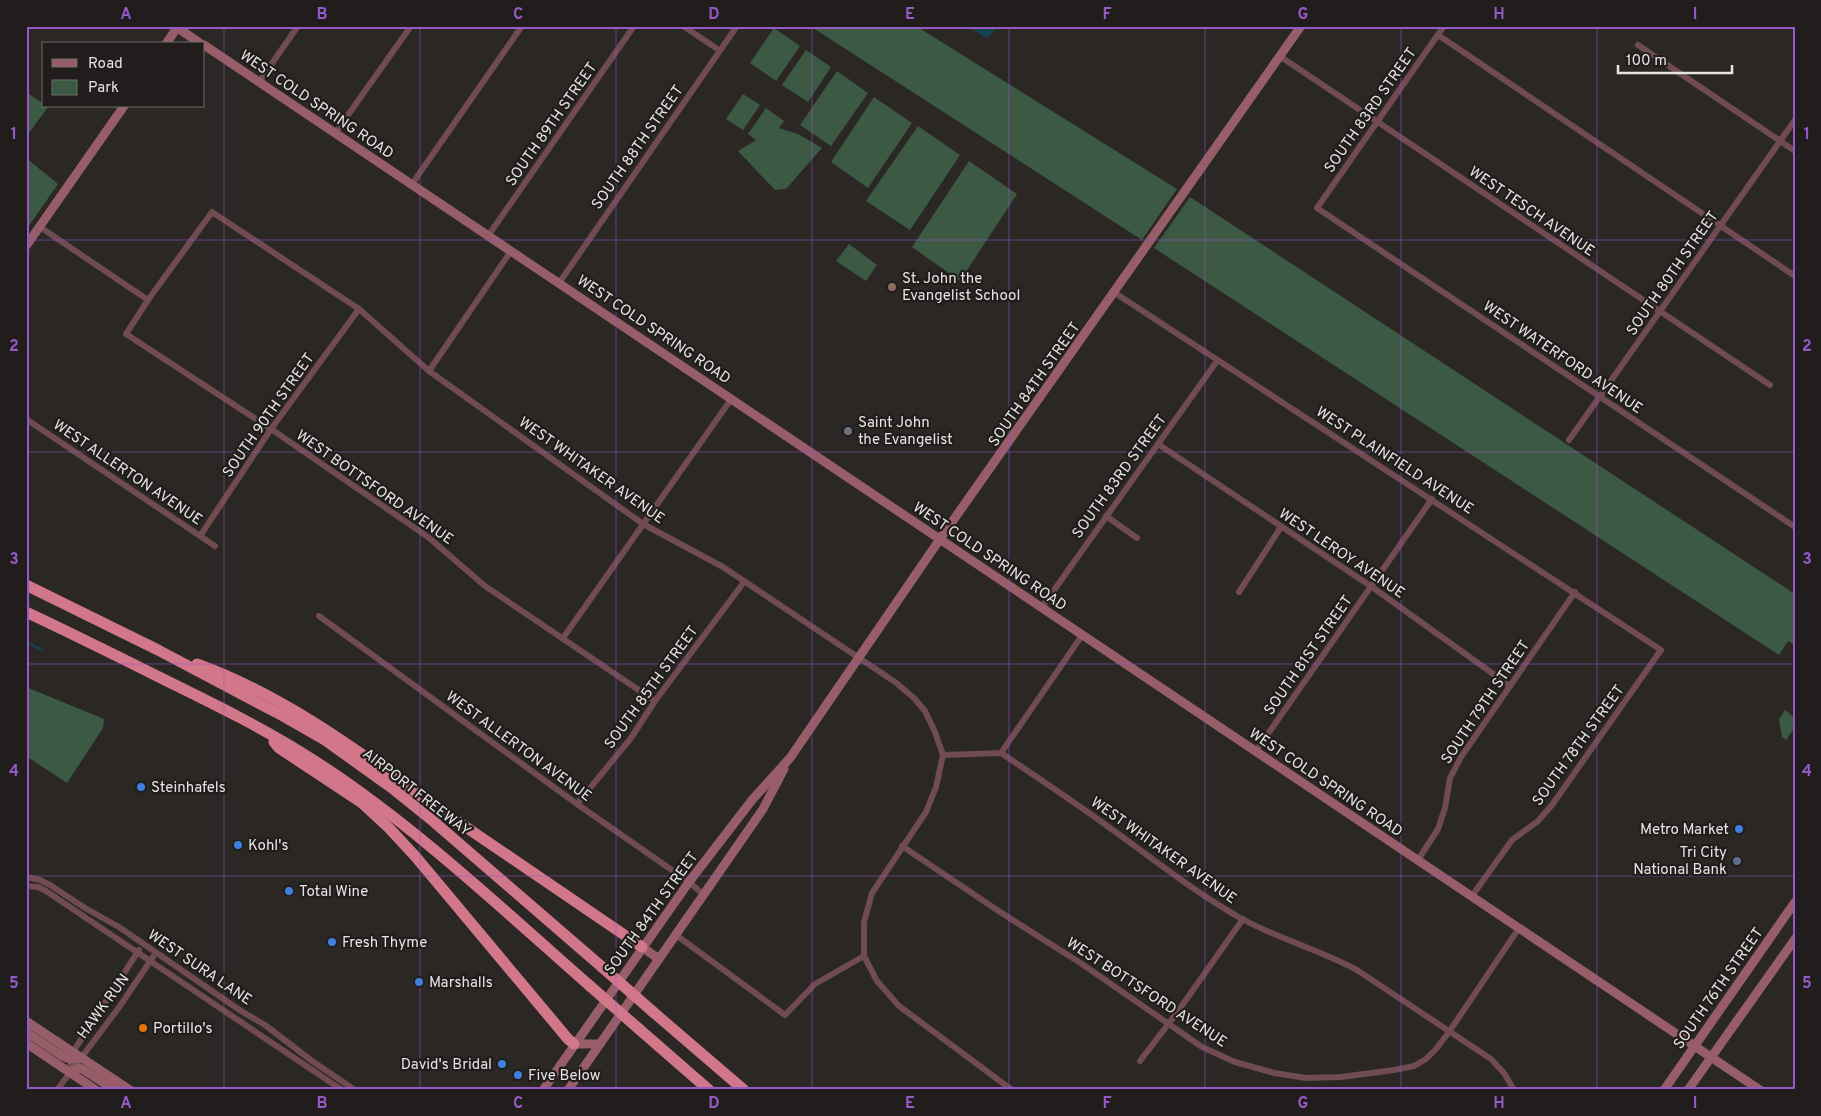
<svg xmlns="http://www.w3.org/2000/svg" width="1821" height="1116" viewBox="0 0 1821 1116" font-family="Overpass,sans-serif">
  <rect width="100%" height="100%" fill="#2a2725"/>
  <g fill="#3c5943">
    <polygon points="810,26 916,26 1177,189 1142,240"/>
    <polygon points="774,28 800,46 776,81 750,63"/>
    <polygon points="806,50 831,67 808,102 782,85"/>
    <polygon points="837,71 868,93 831,146 800,125"/>
    <polygon points="26,92 44,104 44,106 48,107 26,137"/>
    <polygon points="743,94 760,105 743,130 726,119"/>
    <polygon points="874,97 912,123 868,188 831,162"/>
    <polygon points="766,108 784,121 779,128 798,134 822,148 786,189 775,190 738,151 756,140 748,134"/>
    <polygon points="918,126 960,155 910,230 866,201"/>
    <polygon points="26,158 58,184 26,230"/>
    <polygon points="969,161 1017,194 960,281 912,247"/>
    <polygon points="1190,197 1795,594 1795,645 1788,641 1779,655 1154,248"/>
    <polygon points="849,244 877,265 866,281 836,261"/>
    <polygon points="26,687 104,719 103,728 67,783 26,756"/>
    <polygon points="1785,710 1795,718 1795,727 1786,740 1782,737 1779,719"/>
  </g>
  <polygon fill="#11444d" points="968,26 999,26 988,37 984,37"/>
  <g fill="none" stroke-linecap="round" stroke-linejoin="round">
    <polyline stroke="#11444d" stroke-width="2.5" points="26,642 42,650"/>
    <g stroke="#704b51" stroke-width="6">
      <polyline points="683,26 719,50"/>
      <polyline points="1444,26 1317,208 1795,527"/>
      <polyline points="1438,35 1795,276"/>
      <polyline points="1638,45 1795,151"/>
      <polyline points="1281,57 1770,385"/>
      <polyline points="259,82 298,26"/>
      <polyline points="336,132 411,26"/>
      <polyline points="412,184 522,26"/>
      <polyline points="40,227 148,300"/>
      <polyline points="488,236 634,26"/>
      <polyline points="559,283 737,26"/>
      <polyline points="1115,293 1661,650 1552,805 1538,821 1512,840 1472,896"/>
      <polyline points="429,371 511,251"/>
      <polyline points="26,419 215,546"/>
      <polyline points="1569,440 1795,120"/>
      <polyline points="1158,444 1372,587 1510,686"/>
      <polyline points="1106,516 1137,538"/>
      <polyline points="200,536 271,429 359,309"/>
      <polyline points="1239,592 1281,527"/>
      <polyline points="1042,607 1217,361"/>
      <polyline points="319,616 577,804 689,882 704,895"/>
      <polyline points="563,638 732,398"/>
      <polyline points="655,701 485,586 428,537 271,429 126,334 148,300 212,212 359,309 429,371 643,524 723,567 895,682 914,698 925,711 935,732 943,755 936,787 926,812 872,893 864,922 864,956 877,981 899,1006 1012,1090"/>
      <polyline points="1256,751 1432,499"/>
      <path d="M1001,753C1040,779 1079,805 1117,833C1158,863 1198,894 1242,919C1279,939 1320,950 1357,970L1491,1059L1504,1073L1514,1090"/>
      <polyline points="943,755 1001,753 1083,634"/>
      <polyline points="577,804 631,738 655,701 744,582"/>
      <polyline points="902,846 1000,912 1082,964 1202,1047 1235,1062 1274,1073 1306,1078 1341,1077 1394,1070 1414,1066 1426,1059 1436,1049 1449,1032 1519,928"/>
      <polyline points="1418,860 1438,829 1445,808 1450,778 1461,757 1575,592"/>
      <polyline points="26,877 40,880 50,885 85,908 119,927 241,1011 265,1025 312,1061 355,1090"/>
      <polyline points="26,886 38,887 46,891 342,1090"/>
      <polyline points="676,935 785,1015 815,984 864,956"/>
      <polyline points="1140,1061 1176,1014 1243,919"/>
      <polyline points="69,1072 73,1052 139,950"/>
      <polyline points="57,1090 120,1006 153,957"/>
    </g>
    <g stroke="#975d68" stroke-width="9">
      <polyline points="175,26 201,44"/>
      <polyline points="166,44 178,26"/>
      <polyline points="204,45 1760,1090"/>
      <polyline points="26,246 124,106"/>
      <polyline points="642,947 659,959"/>
      <polyline points="26,1021 130,1090"/>
      <polyline points="26,1032 64,1057 70,1059 82,1058"/>
      <polyline points="26,1043 96,1090"/>
      <polyline points="574,1044 600,1044"/>
      <polyline points="69,1072 77,1068 82,1069 115,1090"/>
      <polyline points="543,1090 689,882 752,800 790,758 940,539 1301,26"/>
      <polyline points="568,1090 763,809 784,769"/>
      <polyline points="1664,1090 1795,902"/>
      <polyline points="1688,1090 1795,939"/>
    </g>
    <g stroke="#d27789" stroke-width="11">
      <polyline points="26,585 158,650 283,716 325,740 392,788 433,821 602,967"/>
      <path d="M26,612C73,634 119,657 165,680C216,705 267,730 315,761C414,825 501,908 590,986"/>
      <path d="M197,664C286,696 362,754 438,808C506,855 574,900 642,947"/>
      <polyline points="274,742 279,748 362,803 389,828 415,856 568,1039 574,1044"/>
      <polyline points="652,1011 744,1090"/>
      <polyline points="639,1029 709,1090"/>
    </g>
    <g stroke="#d27789" stroke-width="11">
      <polyline points="602,967 652,1011"/>
      <polyline points="590,986 639,1029"/>
    </g>
  </g>
  <path fill="none" stroke="#965ac8" stroke-width="1" stroke-opacity="0.55" d="M224,26V1090M420,26V1090M616,26V1090M812,26V1090M1009,26V1090M1205,26V1090M1401,26V1090M1597,26V1090M26,240H1795M26,452H1795M26,664H1795M26,876H1795"/>
  <circle fill="#8d6e63" stroke="#201d1c" stroke-width="2" cx="892" cy="287" r="5"/>
  <circle fill="#6b7280" stroke="#201d1c" stroke-width="2" cx="848" cy="431" r="5"/>
  <g fill="#3f7fe0" stroke="#201d1c" stroke-width="2">
    <circle cx="141" cy="787" r="5"/>
    <circle cx="1739" cy="829" r="5"/>
    <circle cx="238" cy="845" r="5"/>
    <circle cx="289" cy="891" r="5"/>
    <circle cx="332" cy="942" r="5"/>
    <circle cx="419" cy="982" r="5"/>
    <circle cx="502" cy="1064" r="5"/>
    <circle cx="518" cy="1075" r="5"/>
  </g>
  <circle fill="#5c6f8a" stroke="#201d1c" stroke-width="2" cx="1737" cy="861" r="5"/>
  <circle fill="#e8710a" stroke="#201d1c" stroke-width="2" cx="143" cy="1028" r="5"/>
  <g text-anchor="middle" stroke-width="4.5" stroke-linejoin="round" paint-order="stroke">
    <g font-size="15" fill="#e6e4e3" stroke="#201d1c">
      <text transform="translate(317 104) rotate(34)" y="5">WEST COLD SPRING ROAD</text>
      <text transform="translate(1370 110) rotate(-55)" y="5">SOUTH 83RD STREET</text>
      <text transform="translate(551 124) rotate(-55)" y="5">SOUTH 89TH STREET</text>
      <text transform="translate(637 147) rotate(-55)" y="5">SOUTH 88TH STREET</text>
      <text transform="translate(1532 211) rotate(34)" y="5">WEST TESCH AVENUE</text>
      <text transform="translate(1672 273) rotate(-55)" y="5">SOUTH 80TH STREET</text>
      <text transform="translate(654 329) rotate(34)" y="5">WEST COLD SPRING ROAD</text>
      <text transform="translate(1563 357) rotate(34)" y="5">WEST WATERFORD AVENUE</text>
      <text transform="translate(1034 384) rotate(-55)" y="5">SOUTH 84TH STREET</text>
      <text transform="translate(268 415) rotate(-55)" y="5">SOUTH 90TH STREET</text>
      <text transform="translate(1395 460) rotate(33)" y="5">WEST PLAINFIELD AVENUE</text>
      <text transform="translate(592 470) rotate(35)" y="5">WEST WHITAKER AVENUE</text>
      <text transform="translate(128 472) rotate(34)" y="5">WEST ALLERTON AVENUE</text>
      <text transform="translate(1119 476) rotate(-54)" y="5">SOUTH 83RD STREET</text>
      <text transform="translate(375 487) rotate(35)" y="5">WEST BOTTSFORD AVENUE</text>
      <text transform="translate(1342 553) rotate(34)" y="5">WEST LEROY AVENUE</text>
      <text transform="translate(990 556) rotate(34)" y="5">WEST COLD SPRING ROAD</text>
      <text transform="translate(1308 655) rotate(-55)" y="5">SOUTH 81ST STREET</text>
      <text transform="translate(651 687) rotate(-54)" y="5">SOUTH 85TH STREET</text>
      <text transform="translate(1485 702) rotate(-56)" y="5">SOUTH 79TH STREET</text>
      <text transform="translate(1578 745) rotate(-54)" y="5">SOUTH 78TH STREET</text>
      <text transform="translate(519 746) rotate(36)" y="5">WEST ALLERTON AVENUE</text>
      <text transform="translate(1326 782) rotate(34)" y="5">WEST COLD SPRING ROAD</text>
      <text transform="translate(417 792) rotate(38)" y="5">AIRPORT FREEWAY</text>
      <text transform="translate(1164 850) rotate(35)" y="5">WEST WHITAKER AVENUE</text>
      <text transform="translate(651 913) rotate(-54)" y="5">SOUTH 84TH STREET</text>
      <text transform="translate(200 967) rotate(34)" y="5">WEST SURA LANE</text>
      <text transform="translate(1718 988) rotate(-55)" y="5">SOUTH 76TH STREET</text>
      <text transform="translate(1147 992) rotate(33)" y="5">WEST BOTTSFORD AVENUE</text>
      <text transform="translate(103 1006) rotate(-54)" y="5">HAWK RUN</text>
    </g>
    <g font-size="15" fill="#e6e4e3" stroke="#201d1c" text-anchor="start">
      <text x="902" y="283">St. John the<tspan x="902" dy="17">Evangelist School</tspan></text>
      <text x="858" y="427">Saint John<tspan x="858" dy="17">the Evangelist</tspan></text>
      <text x="151" y="792">Steinhafels</text>
      <text x="1729" y="834" text-anchor="end">Metro Market</text>
      <text x="248" y="850">Kohl's</text>
      <text x="1727" y="857" text-anchor="end">Tri City<tspan x="1727" dy="17">National Bank</tspan></text>
      <text x="299" y="896">Total Wine</text>
      <text x="342" y="947">Fresh Thyme</text>
      <text x="429" y="987">Marshalls</text>
      <text x="153" y="1033">Portillo's</text>
      <text x="492" y="1069" text-anchor="end">David's Bridal</text>
      <text x="528" y="1080">Five Below</text>
    </g>
  </g>
  <rect width="1821" height="1116" fill="none" stroke="#201d1c" stroke-width="55"/>
  <rect x="42" y="42" width="162" height="65" fill="#201d1c" stroke="#6f6d6c"/>
  <rect x="52" y="59" width="25" height="8" fill="#975d68" stroke="#6f6d6c"/>
  <text x="88" y="68" font-size="15" fill="#e6e4e3">Road</text>
  <rect x="52" y="80" width="25" height="15" fill="#3c5943" stroke="#6f6d6c"/>
  <text x="88" y="92" font-size="15" fill="#e6e4e3">Park</text>
  <path d="M1618 65v8h114v-8" fill="none" stroke="#e6e4e3" stroke-width="2.5"/>
  <text x="1626" y="65" font-size="15" fill="#e6e4e3" stroke="#201d1c" stroke-width="4" paint-order="stroke">100 m</text>
  <rect x="28" y="28" width="1766" height="1060" fill="none" stroke="#965ac8" stroke-width="2"/>
  <g font-size="16" text-anchor="middle" font-weight="bold" fill="#965ac8">
    <text x="126" y="19">A</text>
    <text x="322" y="19">B</text>
    <text x="518" y="19">C</text>
    <text x="714" y="19">D</text>
    <text x="910" y="19">E</text>
    <text x="1107" y="19">F</text>
    <text x="1303" y="19">G</text>
    <text x="1499" y="19">H</text>
    <text x="1695" y="19">I</text>
    <text x="14" y="139">1</text>
    <text x="1807" y="139">1</text>
    <text x="14" y="351">2</text>
    <text x="1807" y="351">2</text>
    <text x="14" y="564">3</text>
    <text x="1807" y="564">3</text>
    <text x="14" y="776">4</text>
    <text x="1807" y="776">4</text>
    <text x="14" y="988">5</text>
    <text x="1807" y="988">5</text>
    <text x="126" y="1108">A</text>
    <text x="322" y="1108">B</text>
    <text x="518" y="1108">C</text>
    <text x="714" y="1108">D</text>
    <text x="910" y="1108">E</text>
    <text x="1107" y="1108">F</text>
    <text x="1303" y="1108">G</text>
    <text x="1499" y="1108">H</text>
    <text x="1695" y="1108">I</text>
  </g>
</svg>
